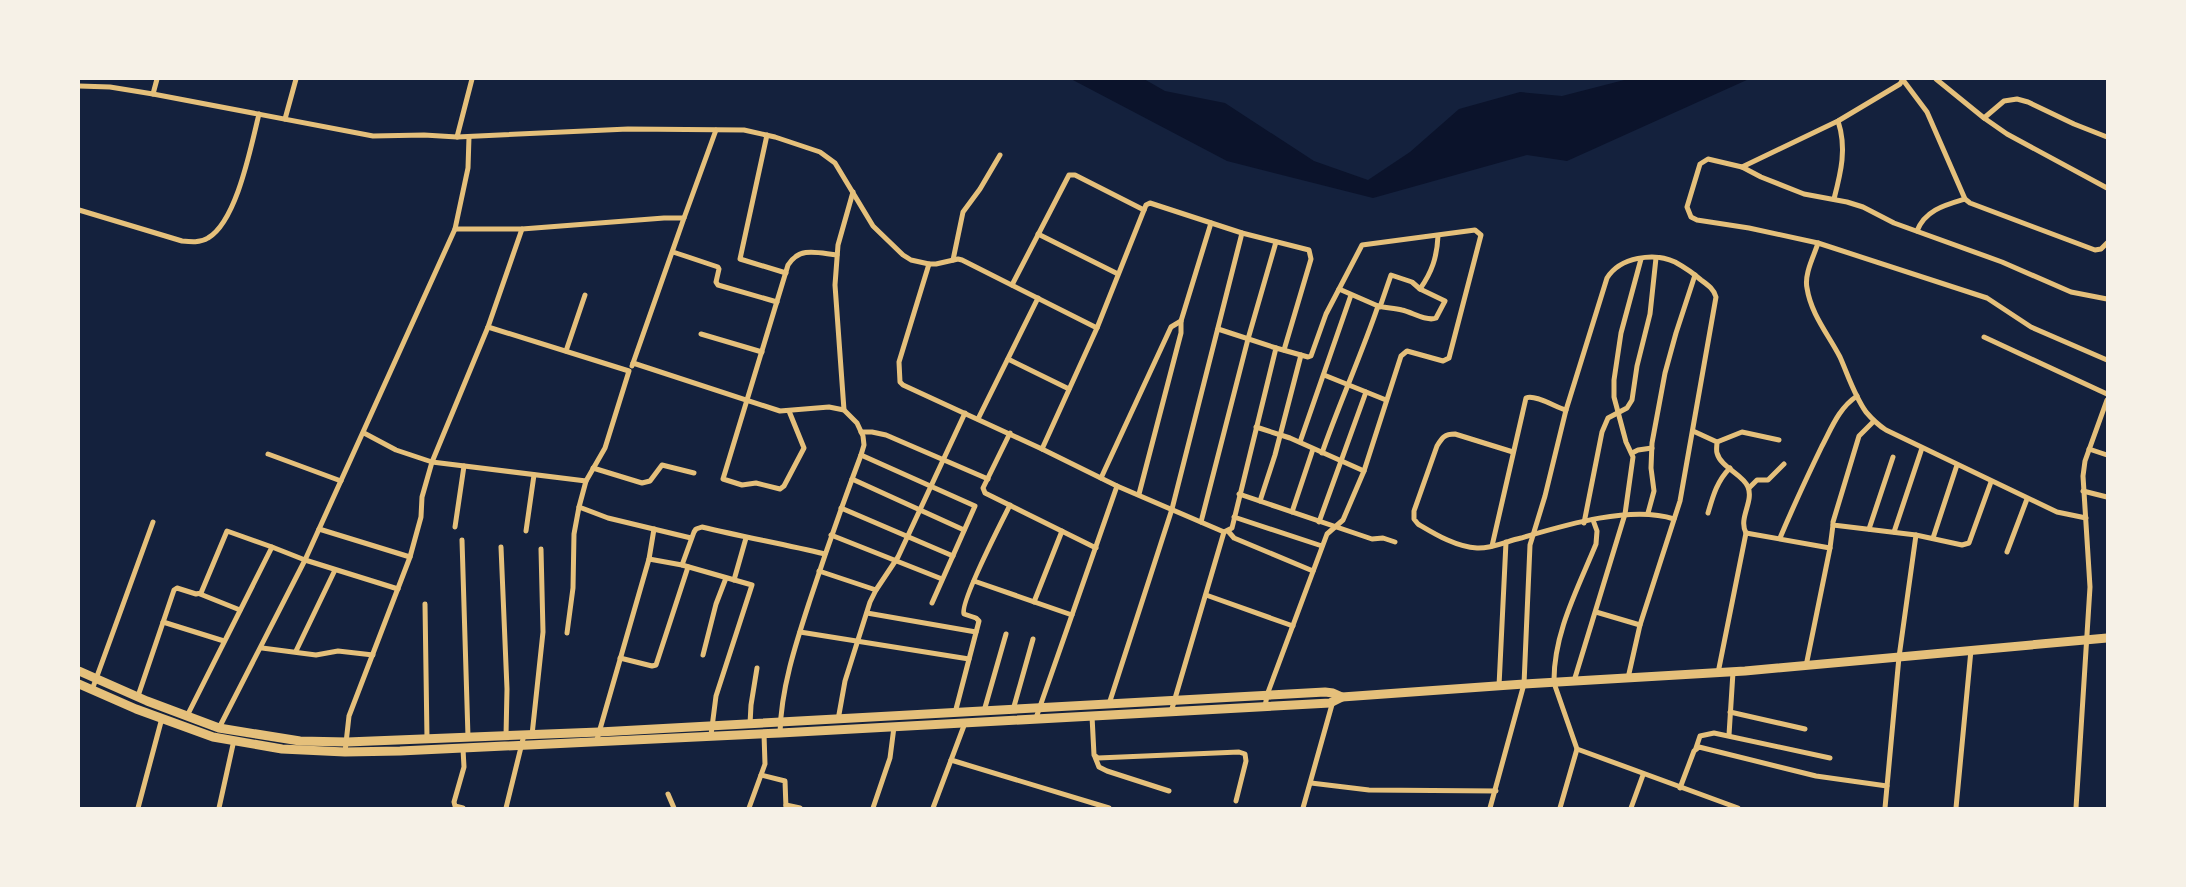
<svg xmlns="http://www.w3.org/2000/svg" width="2186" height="887" viewBox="0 0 2186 887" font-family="Montserrat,sans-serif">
  <rect width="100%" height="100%" fill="#14213d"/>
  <polygon fill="#0b132b" points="1071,79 1144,79 1165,91 1225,103 1314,161 1368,180 1410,152 1459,109 1520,92 1562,96 1628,79 1749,79 1567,161 1527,155 1373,198 1227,161"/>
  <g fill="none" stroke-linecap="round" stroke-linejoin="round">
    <g stroke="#e5c07b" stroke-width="5">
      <polyline points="1936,79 1984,118 2007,134 2107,188"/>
      <polyline points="1903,80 1927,112 1965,199 1970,203 2095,250 2101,249 2107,243"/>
      <polyline points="79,86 110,87 153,94 373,136 424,135 457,137 472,79"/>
      <polyline points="153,94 157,79"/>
      <polyline points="1984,118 2004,101 2017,99 2028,102 2074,124 2107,137"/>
      <polyline points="285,119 296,79"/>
      <polyline points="767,135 740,259 786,273"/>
      <polyline points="457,137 628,129 744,130 775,137 820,152 835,163 873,226 903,255 911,260 929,264 936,264 958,259 962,260 1097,328"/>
      <polyline points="1742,167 1838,121 1900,84 1903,79"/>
      <path d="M1834,199C1841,172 1847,148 1838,121"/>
      <path d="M79,210L182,241C191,242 200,243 208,238C237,221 251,146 259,114"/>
      <polyline points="684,218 716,130"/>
      <polyline points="522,229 664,218 684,218 632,366"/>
      <path d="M1917,231C1925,210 1945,205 1965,199"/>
      <polyline points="1038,234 1118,274"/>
      <path d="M1818,243C1814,256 1804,274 1807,288C1811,314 1828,334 1840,357C1848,375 1854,395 1866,412C1872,419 1878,425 1886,430L2057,512L2086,518"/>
      <polyline points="673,252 718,267 719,269 716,282 718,285 777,302"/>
      <polyline points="953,260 963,212 980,189 1000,155"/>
      <polyline points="929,264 899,362 900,382 903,385 1042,449 1117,486 1036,718"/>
      <polyline points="1012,285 1069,175 1075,175 1144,210"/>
      <path d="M1339,289L1378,306C1386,308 1394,308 1402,310C1412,312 1427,322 1436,318L1445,301L1420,289L1412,282L1391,275L1380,307"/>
      <path d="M1420,289C1432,272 1437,257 1438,236"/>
      <polyline points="2107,299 2071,292 2002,262 1894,223 1863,207 1847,202 1804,194 1761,177 1742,167 1708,159 1700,164 1687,207 1691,217 1697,220 1749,228 1818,243 1987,298 2031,327 2107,360"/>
      <polyline points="1218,329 1276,348 1232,528 1224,532"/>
      <polyline points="701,334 762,352"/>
      <polyline points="1984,337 2107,394"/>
      <polyline points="566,351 585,295"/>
      <polyline points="1008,359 1069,389"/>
      <path d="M633,363L780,411L829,407L844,410L857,423L863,436L864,445L861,455C843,503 826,551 810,600C796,643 781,688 780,733"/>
      <polyline points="1324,375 1386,400"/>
      <polyline points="844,410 835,285 838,245 853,192"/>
      <path d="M789,411L804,448L784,486L780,489L756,483L742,485L723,479L788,265C800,246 818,253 837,255"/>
      <polyline points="978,419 1038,298"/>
      <polyline points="1874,421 1859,436 1833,522 1833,525 1916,535 1899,657 1885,808"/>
      <polyline points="1256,427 1290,438 1364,471"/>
      <path d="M1693,431L1717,442C1717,445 1716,450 1717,453C1721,468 1743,474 1748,487C1754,502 1738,518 1746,533"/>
      <polyline points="861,432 872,432 886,435 988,479"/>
      <polyline points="364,433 396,450 432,462 586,481 605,448 629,371 488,327"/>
      <polyline points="1010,433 983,488 985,493 1096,548"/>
      <polyline points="1300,442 1351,295"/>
      <polyline points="1717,442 1742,432 1779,440"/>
      <polyline points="1042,449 1097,328 1146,205 1150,203 1242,233 1309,250 1311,259 1284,350"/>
      <polyline points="2089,449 2107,455"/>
      <path d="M1513,452L1455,434C1444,434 1442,438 1437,446L1414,511V519L1418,524C1435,534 1456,547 1477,548C1491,549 1507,541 1521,538C1565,525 1631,505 1674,519"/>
      <path d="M1322,453C1339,404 1361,356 1378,306"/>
      <polyline points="1632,453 1638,450 1652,448"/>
      <polyline points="268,454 341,481"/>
      <polyline points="861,455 975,506 932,603"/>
      <polyline points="593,468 642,483 650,481 662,465 694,473"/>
      <polyline points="1101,478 1171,327 1181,321"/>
      <polyline points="852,479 964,530"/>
      <polyline points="586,481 579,507 608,518 691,538"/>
      <polyline points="1117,486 1224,532 1171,712"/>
      <polyline points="1749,488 1757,480 1768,480 1784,464"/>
      <polyline points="2083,491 2107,497"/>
      <polyline points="1139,494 1181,333 1181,321 1211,223"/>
      <polyline points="1239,494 1372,539 1383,538 1395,542"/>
      <polyline points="1260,501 1275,455 1301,355"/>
      <polyline points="841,508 953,556"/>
      <polyline points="1292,512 1313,449"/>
      <polyline points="1648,513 1654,491 1651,468 1652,443 1665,373 1676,333 1695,275"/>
      <path d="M1708,513C1713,496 1717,481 1730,468"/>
      <polyline points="1234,517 1322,546"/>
      <polyline points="1201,522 1248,339 1276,242"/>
      <polyline points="1319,522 1366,392"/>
      <polyline points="1584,523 1602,432 1608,418 1627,408 1632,400 1637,366 1650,314 1656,258"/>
      <polyline points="455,527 464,466"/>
      <polyline points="319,529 410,557"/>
      <polyline points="1869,529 1893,457"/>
      <polyline points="526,531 534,475"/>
      <polyline points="1228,531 1234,538 1313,571"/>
      <polyline points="1894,532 1922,448"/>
      <polyline points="831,535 942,579"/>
      <polyline points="1916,535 1962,545 1969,543 1991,482"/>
      <path d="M1780,538C1793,507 1807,477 1822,446C1832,427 1839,408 1857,396"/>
      <polyline points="1933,538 1957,465"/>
      <polyline points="462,540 468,737"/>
      <path d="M1492,546L1526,398C1535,394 1555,407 1566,410"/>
      <polyline points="501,547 507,689 506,736"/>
      <polyline points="2007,552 2027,499"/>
      <polyline points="649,559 654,529"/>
      <path d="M682,565L694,532L696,529L702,527C743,537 784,544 825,554"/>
      <polyline points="819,571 876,590"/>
      <polyline points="734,580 746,538"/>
      <polyline points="974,581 1072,615"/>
      <polyline points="200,594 240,610"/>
      <polyline points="1206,595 1293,626"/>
      <polyline points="1034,602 1062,531"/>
      <polyline points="425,604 427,739"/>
      <polyline points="1596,612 1640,625"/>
      <polyline points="867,613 976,632"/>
      <polyline points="163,622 224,641"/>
      <polyline points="800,632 969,659"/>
      <polyline points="567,633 573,588 574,534 579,507"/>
      <polyline points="262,648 316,655 338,651 373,655"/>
      <polyline points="296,651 335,570"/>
      <polyline points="703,655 716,604 726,578"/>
      <polyline points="620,658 652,666 656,665 688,567"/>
      <polyline points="1806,666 1830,548 1833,525"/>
      <polyline points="1718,673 1746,533 1830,548"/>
      <polyline points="1574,681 1625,514 1633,457 1626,442 1614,397 1614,380 1621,333 1641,259"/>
      <polyline points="1499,686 1506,542"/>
      <polyline points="92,690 153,522"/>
      <polyline points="138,696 174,590 177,588 196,594 201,593 227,531 272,547"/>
      <polyline points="1109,704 1172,509 1242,233"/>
      <polyline points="1265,707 1267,695 1327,534 1343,520 1364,471 1401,356 1407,351 1443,361 1449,358 1481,235 1475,230 1362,245 1326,314 1311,356 1308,357 1276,348"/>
      <polyline points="1013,710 1033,639"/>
      <polyline points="984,711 1006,634"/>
      <polyline points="1730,712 1805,729"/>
      <path d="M955,713L979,621L976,618L964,614C959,604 1002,521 1010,505"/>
      <polyline points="187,716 272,547 305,560 398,589"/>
      <polyline points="1092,716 1094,755 1098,758 1239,752 1245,754 1246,761 1236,801"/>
      <polyline points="838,720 845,681 870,602 876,590 898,557 965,413"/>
      <polyline points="750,724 751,705 757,668"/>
      <polyline points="219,728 305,560 455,229 468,168 469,137"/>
      <polyline points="532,735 543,632 541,549"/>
      <polyline points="1729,735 1733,672"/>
      <polyline points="596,743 649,559 682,565 752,585 716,696 711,735"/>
      <polyline points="1696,748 1700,736 1714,733 1830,758"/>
      <polyline points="463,749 464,767 454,802 455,806 463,808"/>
      <polyline points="1577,749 1738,808"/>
      <polyline points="345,752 349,716 410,557 421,517 422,497 432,462 488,327 522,229 455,229"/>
      <polyline points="1095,757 1099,767 1107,771 1169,791"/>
      <polyline points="951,760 1109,808"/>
      <polyline points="761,775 785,781 786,808"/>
      <polyline points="1311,783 1369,790 1496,791"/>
      <polyline points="1680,788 1694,751 1699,747 1816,776 1887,786"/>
      <polyline points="668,794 674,808"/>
      <polyline points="786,805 800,808"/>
      <polyline points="138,808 162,718"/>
      <polyline points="219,808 234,740"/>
      <polyline points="506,808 524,735"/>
      <polyline points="749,808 765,764 764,734"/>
      <polyline points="873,808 890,758 894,727"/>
      <polyline points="933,808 965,723"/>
      <polyline points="1303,808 1333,701"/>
      <path d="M1490,808L1524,684L1530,545L1545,496L1566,410L1607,278C1620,257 1654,252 1675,262C1684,267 1693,273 1701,280C1708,285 1714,289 1716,297L1680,501L1640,625L1628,678"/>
      <path d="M1560,808L1577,749L1554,683C1553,634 1578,588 1596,544L1597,531L1593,520"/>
      <polyline points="1631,808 1643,775"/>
      <polyline points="1956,808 1971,650"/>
      <polyline points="2076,808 2090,587 2083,476 2085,461 2107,400"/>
    </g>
    <g stroke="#e5c07b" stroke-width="9">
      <polyline points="79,671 147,701 219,728 300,741 347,742 599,732 1325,692 1333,693 1342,697"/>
      <polyline points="79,684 136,709 213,737 282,749 345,752 400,751 780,733 1330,703 1342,697 1524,684 1745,671 2107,638"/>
    </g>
  </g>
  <rect width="2186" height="887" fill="none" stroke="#f6f1e7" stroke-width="160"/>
</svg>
